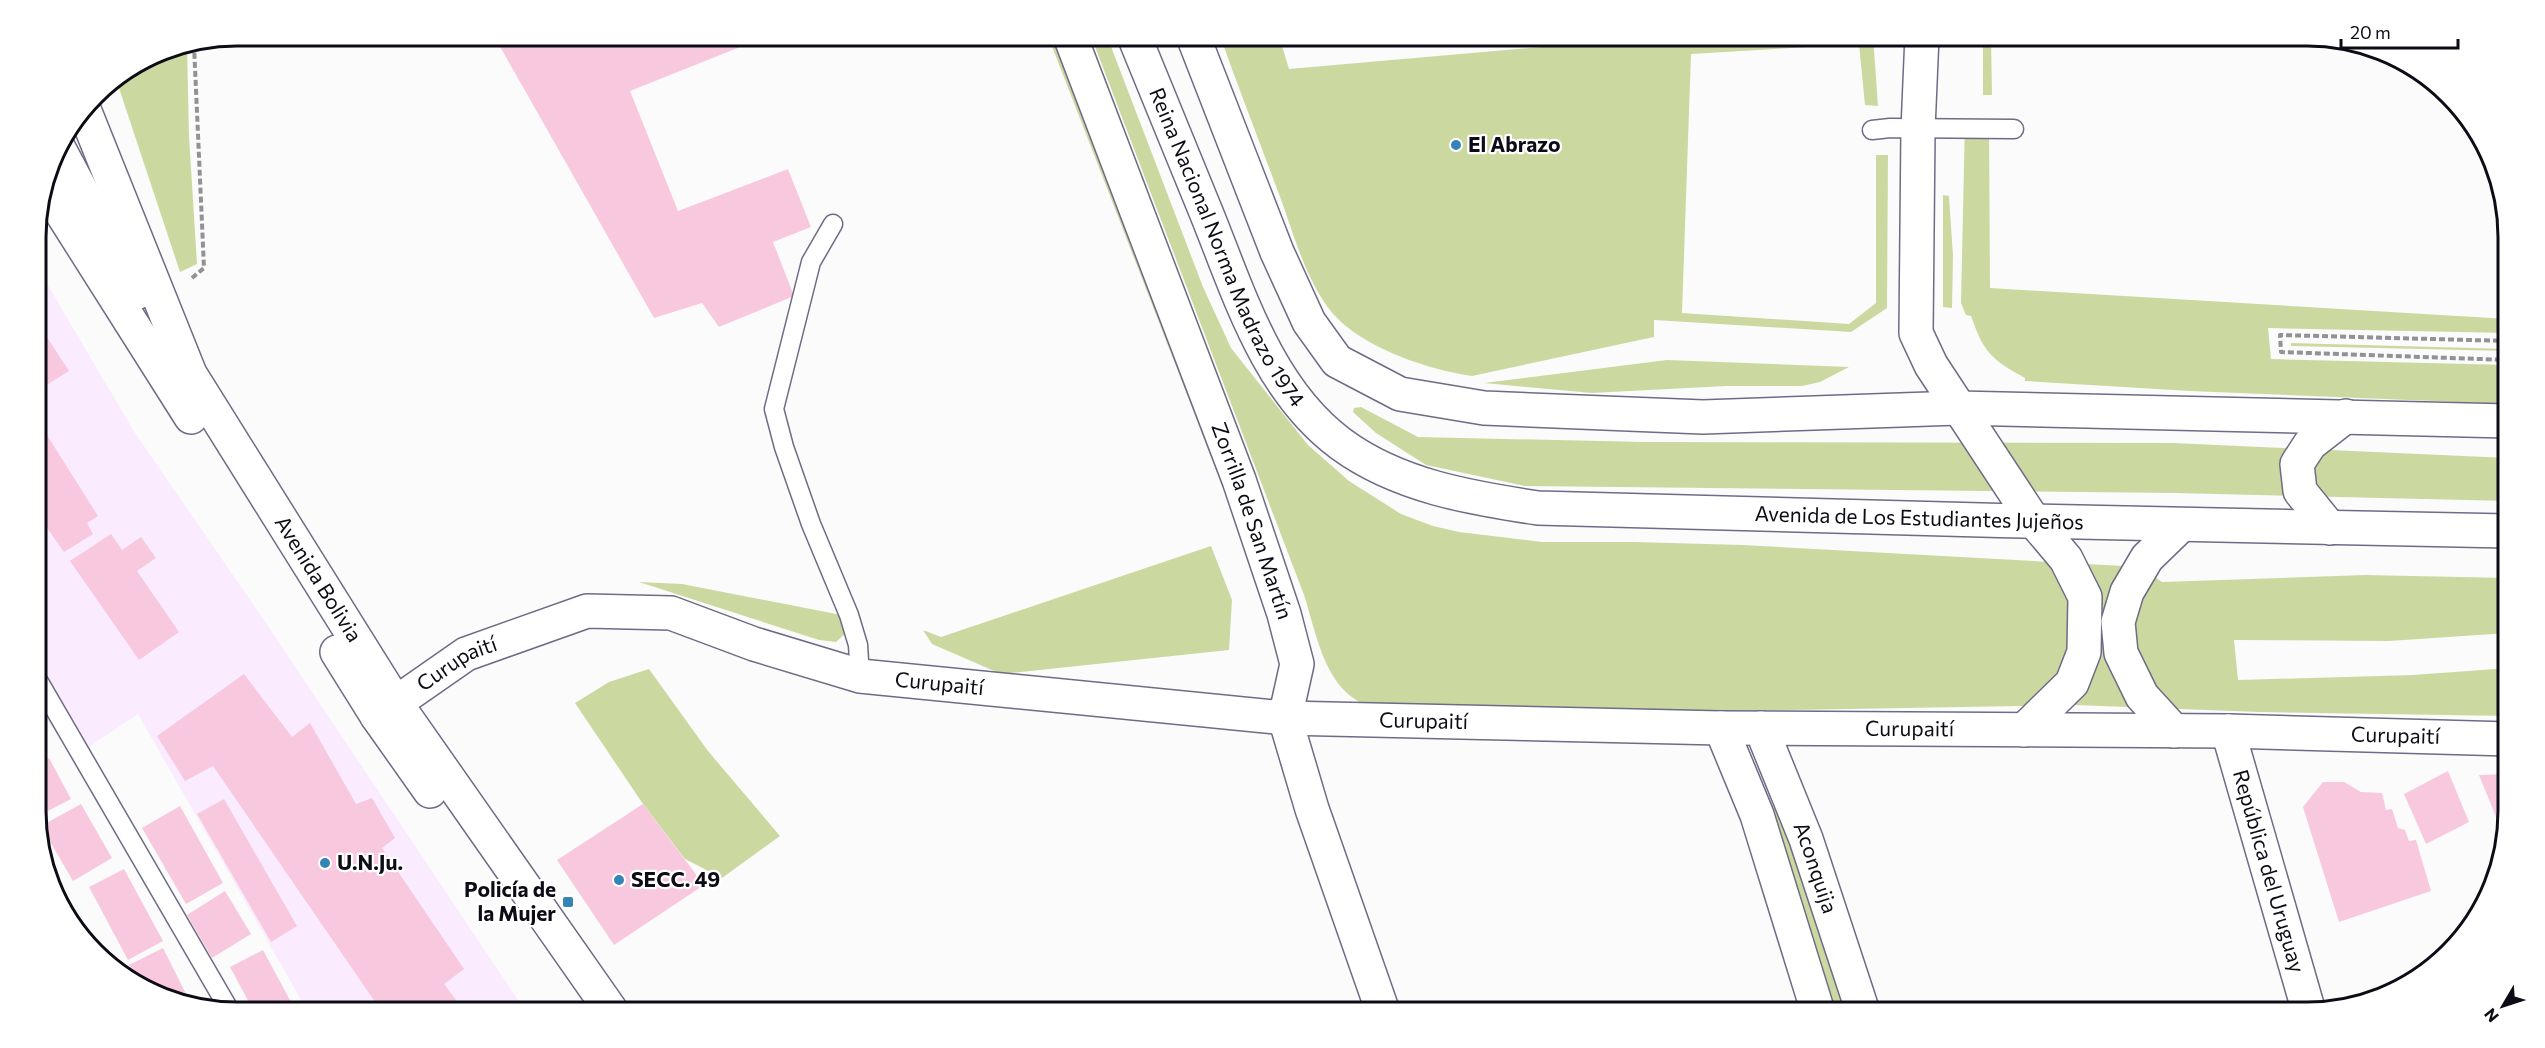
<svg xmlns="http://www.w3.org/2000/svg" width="2545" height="1048" viewBox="0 0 2545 1048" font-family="Commissioner,sans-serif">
  <rect width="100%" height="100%" fill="#fbfbfb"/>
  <polygon fill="#faebfe" points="37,267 135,433 266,623 526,1012 308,1012 138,714 72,758 39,707"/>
  <g fill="#cbd9a1">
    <polygon points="1048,36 1052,36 1247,542 1253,565"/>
    <path d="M1091,36H1107L1203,287L1231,348L1308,445L1349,481L1401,514L1433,526L1459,532L1542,542H1635L1743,545L2123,566L2149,573L2162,582L2365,575L2508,578V633L2389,641L2234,640L2238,680L2413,675L2509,668V716L2259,712L2075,705L1729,711L1728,715L1369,706C1325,691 1317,635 1304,595Z"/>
    <path d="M1220,36H1279L1289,69L1668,36H1873L1878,106L1865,105L1859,44L1691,54L1682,313L1849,324L1876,303V155H1888L1887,308L1851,332L1654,320V337L1472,376C1430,370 1370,350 1339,320C1308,290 1294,234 1279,194C1259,141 1239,89 1220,36Z"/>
    <polygon points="1983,36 1991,36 1992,95 1983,95"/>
    <polygon points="187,46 189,136 197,264 180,272 116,79 161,51"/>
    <path d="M1965,119L1989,121L1990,288L2508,319V333L2268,328L2271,359L2508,365V404L2190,391L2025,381V378C1991,359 1984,353 1971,316L1966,315L1961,303Z"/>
    <polygon points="1943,195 1949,196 1953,256 1952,308 1943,307"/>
    <polygon points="2291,343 2508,349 2508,351 2291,346"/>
    <polygon points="1667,360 1849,367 1820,382 1802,386 1726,386 1592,393 1484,383"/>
    <polygon points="1361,407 1418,437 1644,442 2173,443 2508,458 2508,501 2175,493 1525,486 1426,465 1376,433 1353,412 1354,408"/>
    <polygon points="1211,546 1232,600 1229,650 1001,674 932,644 923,630 941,637"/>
    <polygon points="639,582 682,584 852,617 848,631 836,642 819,640"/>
    <polygon points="649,669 708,751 780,836 722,878 685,859 643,804 575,703 609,682"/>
    <polygon points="1779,807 1848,1012 1836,1012 1772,814 1775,808"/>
  </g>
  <g fill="#f8c9de">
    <polygon points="494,36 768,36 630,91 678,211 788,169 811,227 773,242 794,296 719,327 702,303 654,318"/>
    <polygon points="37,322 69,371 37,391"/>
    <polygon points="38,421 98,516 87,523 93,534 64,552 38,515"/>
    <polygon points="111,534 122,550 141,537 156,558 137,571 179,632 139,660 70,561"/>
    <polygon points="244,674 292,737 310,723 356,804 372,798 395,838 382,848 464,969 444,984 465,1012 382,1012 213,766 185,781 157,736"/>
    <polygon points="49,758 71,799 44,813 40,805 39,764"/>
    <polygon points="2448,771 2469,822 2426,844 2404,794"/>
    <polygon points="2509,774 2509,810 2502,852 2497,836 2503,834 2479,775"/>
    <polygon points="2323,782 2344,782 2361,792 2382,793 2386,810 2392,809 2398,828 2405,830 2409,841 2416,840 2431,891 2339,922 2303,807"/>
    <polygon points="224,799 297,926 271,942 197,814"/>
    <polygon points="81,804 112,858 73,881 41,826"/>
    <polygon points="643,804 704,885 614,945 557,860"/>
    <polygon points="180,806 223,883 186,904 142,828"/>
    <polygon points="124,869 163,941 128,960 89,887"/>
    <polygon points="225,891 251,934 212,958 187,915"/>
    <polygon points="163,948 191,1004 172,1001 134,975 129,965"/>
    <polygon points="263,950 291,1002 297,1012 254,1012 244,993 230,967"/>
  </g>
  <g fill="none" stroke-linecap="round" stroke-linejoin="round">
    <g stroke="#6e6b86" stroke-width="21">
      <g id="lane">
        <polyline points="1872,130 1890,128 2014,129"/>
        <polyline points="833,224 811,262 774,409 784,447 811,524 849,615 858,645 860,676"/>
        <polyline points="39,682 230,1011"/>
      </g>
    </g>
    <g stroke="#6e6b86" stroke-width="36">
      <g id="street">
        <path id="s1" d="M1070,36L1239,480L1284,614L1297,664L1285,718L1312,809L1383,1012"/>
        <polyline points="1922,36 1918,129 1916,333 1931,365 2033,520 2066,559 2085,597 2084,652 2072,683 2024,730"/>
        <path id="s2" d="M377,716L466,654L587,611L671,613L754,644L860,676L1285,718L1721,728L2228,731L2509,739"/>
        <polyline points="1721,728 1757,815 1818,1012"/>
        <path id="s3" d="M1761,728L1806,839L1863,1012"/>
        <polyline points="2174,731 2142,696 2121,653 2118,622 2127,592 2147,558 2180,526"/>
        <path id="s4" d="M2228,731L2309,1012"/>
      </g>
    </g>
    <g stroke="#6e6b86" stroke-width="36">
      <g id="secondary">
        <path id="s5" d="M1134,36C1158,96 1183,156 1208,217C1240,297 1269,391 1341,444C1398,486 1471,498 1538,508C1861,517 2185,526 2508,531"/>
        <polyline points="1193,36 1277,252 1309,322 1337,361 1400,394 1484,408 1703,417 1958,408 2508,421"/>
        <path id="s6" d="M85,112L190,374L395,702L612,1012"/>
        <polyline points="58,147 136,293"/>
        <polyline points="46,188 191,417"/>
        <polyline points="2330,528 2300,491 2297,464 2310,444 2346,416"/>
        <polyline points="337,652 377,716 430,791"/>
      </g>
    </g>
    <g stroke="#929196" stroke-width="4" stroke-dasharray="6 3" stroke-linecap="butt">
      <polyline points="192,278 204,268 194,45"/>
      <polyline points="2508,341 2280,335 2281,352 2508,360"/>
    </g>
    <use href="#lane" stroke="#fff" stroke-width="18"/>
    <use href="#street" stroke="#fff" stroke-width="33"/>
    <use href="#secondary" stroke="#fff" stroke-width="33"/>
  </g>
  <g fill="#3584b5" stroke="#fff" stroke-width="2">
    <circle cx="1456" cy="145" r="6"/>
    <circle cx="325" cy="863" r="6"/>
    <circle cx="619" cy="880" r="6"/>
    <rect x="562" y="896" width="12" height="12" rx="3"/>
  </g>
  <g text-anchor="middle" stroke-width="4.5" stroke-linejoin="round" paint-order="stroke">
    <g font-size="21" font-weight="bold" fill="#0d0c16" stroke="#fff" text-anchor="start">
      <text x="1468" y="152">El Abrazo</text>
      <text x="337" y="870">U.N.Ju.</text>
      <text x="631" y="887">SECC. 49</text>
      <text x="556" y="897" text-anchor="end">Policía de<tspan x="556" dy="24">la Mujer</tspan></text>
    </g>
    <g font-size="21" fill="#0d0c16" stroke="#fff">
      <text dy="7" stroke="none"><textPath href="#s5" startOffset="231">Reina Nacional Norma Madrazo 1974</textPath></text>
      <text dy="7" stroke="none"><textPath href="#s5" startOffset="1053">Avenida de Los Estudiantes Jujeños</textPath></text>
      <text dy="7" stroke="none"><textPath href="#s1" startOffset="518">Zorrilla de San Martín</textPath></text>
      <text dy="7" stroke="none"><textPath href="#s6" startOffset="524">Avenida Bolivia</textPath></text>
      <text dy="7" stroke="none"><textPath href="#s2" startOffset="96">Curupaití</textPath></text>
      <text dy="7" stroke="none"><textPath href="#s2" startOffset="600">Curupaití</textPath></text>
      <text dy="7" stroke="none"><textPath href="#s2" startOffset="1086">Curupaití</textPath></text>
      <text dy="7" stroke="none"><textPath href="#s2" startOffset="1572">Curupaití</textPath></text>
      <text dy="7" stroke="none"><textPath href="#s2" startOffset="2058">Curupaití</textPath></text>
      <text dy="7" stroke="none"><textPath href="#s3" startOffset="150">Aconquija</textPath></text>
      <text dy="7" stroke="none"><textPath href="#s4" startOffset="146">República del Uruguay</textPath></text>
    </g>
  </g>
  <path d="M0 0H2545V1048H0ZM237 46H2307A191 191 0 0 1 2498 237V811A191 191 0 0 1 2307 1002H237A191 191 0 0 1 46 811V237A191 191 0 0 1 237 46Z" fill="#fff" fill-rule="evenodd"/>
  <path fill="none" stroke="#0d0c16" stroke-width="3" d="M237 46H2307A191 191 0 0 1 2498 237V811A191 191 0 0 1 2307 1002H237A191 191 0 0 1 46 811V237A191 191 0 0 1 237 46Z"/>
  <g transform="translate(2503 1006) rotate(231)" stroke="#ffffff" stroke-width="4.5" paint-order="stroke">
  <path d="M0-4.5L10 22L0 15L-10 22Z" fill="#0d0c16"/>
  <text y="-9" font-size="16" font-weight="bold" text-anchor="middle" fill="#0d0c16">N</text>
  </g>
  <path d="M2341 39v9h117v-9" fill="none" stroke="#0d0c16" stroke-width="3"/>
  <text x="2350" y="39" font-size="18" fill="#0d0c16" stroke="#ffffff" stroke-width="4.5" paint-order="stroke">20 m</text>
</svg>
